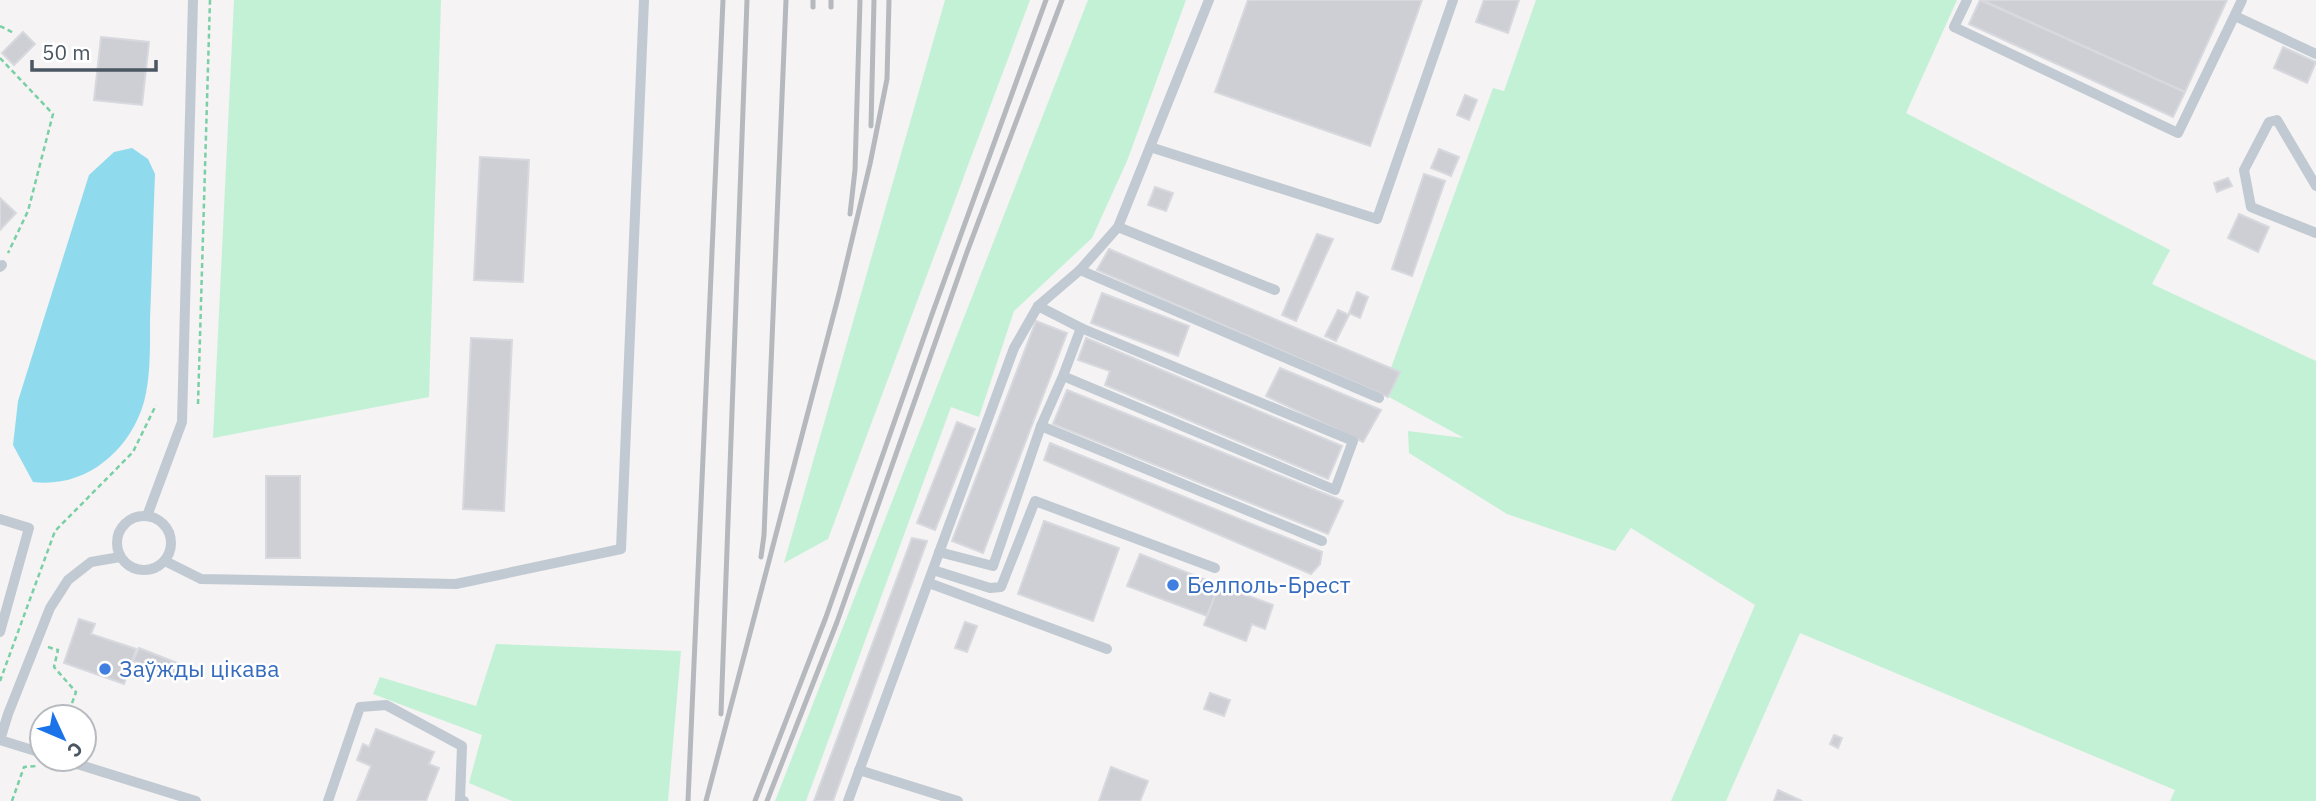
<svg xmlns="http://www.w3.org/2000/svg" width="2316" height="801" viewBox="0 0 2316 801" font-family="'IBM Plex Sans',sans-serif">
  <rect width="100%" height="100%" fill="#f5f3f3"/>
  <g fill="#c3f1d5">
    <polygon points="234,0 441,0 429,397 213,438"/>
    <polygon points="945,0 1030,0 828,539 784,563"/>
    <polygon points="1088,0 1186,0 1127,161 1092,238 1014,311 979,417 951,407 806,801 775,801"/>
    <polygon points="1536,0 1957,0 1906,113 2170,250 2152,284 2316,361 2316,801 2170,801 2175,790 1800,633 1726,801 1671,801 1755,605 1631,528 1615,551 1507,514 1409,453 1408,431 1464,438 1389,397 1400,372 1391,368 1493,88 1504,91"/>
    <polygon points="496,644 681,651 668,801 512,801 469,783 482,735 373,694 380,677 476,706"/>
  </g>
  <path fill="#90daee" d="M132,148L148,159L155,174C153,223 152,272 150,320C150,348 151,385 141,411C124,456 82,488 33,482L13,445L18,401L89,175L114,152Z"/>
  <g fill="#cdcfd5" stroke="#d7d9de" stroke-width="2">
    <polygon points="1248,0 1422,0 1370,146 1215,92"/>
    <polygon points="1484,0 1519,0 1508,33 1476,22"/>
    <polygon points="1980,0 2185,92 2173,117 1969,24"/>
    <polygon points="1982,0 2227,0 2185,92"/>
    <polygon points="23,32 35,44 14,65 2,53"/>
    <polygon points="101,37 149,42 142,105 94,100"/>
    <polygon points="2283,47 2316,62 2307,83 2274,68"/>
    <polygon points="1465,95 1477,100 1469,120 1457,115"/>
    <polygon points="1439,149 1459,157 1451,176 1431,168"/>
    <polygon points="480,157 529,160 523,282 474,280"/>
    <polygon points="1424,174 1445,181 1412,276 1392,269"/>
    <polygon points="2228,178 2232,186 2217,192 2214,183"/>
    <polygon points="1155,187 1173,193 1166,211 1148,205"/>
    <polygon points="0,198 16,213 0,230"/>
    <polygon points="2239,214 2269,227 2258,252 2228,238"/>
    <polygon points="1317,234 1333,239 1296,321 1282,315"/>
    <polygon points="1109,249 1400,372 1388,397 1097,270"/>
    <polygon points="1357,292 1368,297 1360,318 1349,313"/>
    <polygon points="1102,293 1189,326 1178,356 1091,323"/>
    <polygon points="1338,310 1349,315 1336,341 1325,336"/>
    <polygon points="1036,321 1067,333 983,553 952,541"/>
    <polygon points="471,338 512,340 504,511 463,509"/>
    <polygon points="1086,338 1342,446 1328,479 1105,385 1110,371 1078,360"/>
    <polygon points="1280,368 1381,410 1363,442 1266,396"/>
    <polygon points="1067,390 1343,501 1328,534 1053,424"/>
    <polygon points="957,422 975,429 935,530 917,523"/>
    <polygon points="1050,443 1322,552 1320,564 1311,574 1044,460"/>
    <rect x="266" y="476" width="34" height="82"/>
    <polygon points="1044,521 1119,548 1093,621 1018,594"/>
    <polygon points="912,538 927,541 833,801 814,801"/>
    <polygon points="1140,554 1219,585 1207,616 1127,586"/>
    <polygon points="1219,585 1273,605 1265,629 1252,624 1246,641 1204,625"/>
    <polygon points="79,619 95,624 91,634 136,649 124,684 64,663"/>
    <polygon points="965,622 977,626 967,652 955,648"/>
    <polygon points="139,648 180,664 175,677 133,661"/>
    <polygon points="1210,693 1230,700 1224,716 1204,709"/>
    <polygon points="376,729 434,752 429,764 439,768 426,801 357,801 371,766 357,760 363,744 369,747"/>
    <polygon points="1834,735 1842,738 1838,748 1830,744"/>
    <polygon points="1111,767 1148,781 1140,801 1099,801"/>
    <polygon points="1778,790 1802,801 1774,801"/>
  </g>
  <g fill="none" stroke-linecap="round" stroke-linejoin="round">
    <g stroke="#7ad0a6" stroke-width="2.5" stroke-dasharray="5 3.5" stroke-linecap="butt">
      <polyline points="0,26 14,33"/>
      <polyline points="0,58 53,114 28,211 8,253"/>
      <polyline points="198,404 210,0"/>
      <polyline points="48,647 58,650 54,667 76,692 67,717"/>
      <polyline points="0,681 55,531 133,452 156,405"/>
      <polyline points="12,801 24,767 37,766"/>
    </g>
    <g stroke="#c1cad2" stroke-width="10">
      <polyline points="1967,0 1954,27 2178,133 2242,0"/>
      <polyline points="2235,16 2316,54"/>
      <polyline points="1150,147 1377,219 1453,0"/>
      <polyline points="2316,186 2277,120 2269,122 2244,170 2251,207 2316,233"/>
      <polyline points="1118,227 1275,290"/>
      <polyline points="0,267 2,265"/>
      <polyline points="1080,270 1379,398"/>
      <polyline points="1038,306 1081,328"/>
      <polyline points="1041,426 1063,376 1335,490 1353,441 1081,328 1063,376"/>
      <circle cx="144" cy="543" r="27"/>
      <polyline points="147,516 182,422 193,0"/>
      <polyline points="0,519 29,528 0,632"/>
      <polyline points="939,552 993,566 1041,426 1322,541"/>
      <polyline points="165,561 201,579 456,584 621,549 644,0"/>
      <polyline points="933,570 990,588 1001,587 1035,501 1215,568"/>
      <polyline points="929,583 1107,649"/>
      <polyline points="0,740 8,714 50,608 68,580 91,562 120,557"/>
      <polyline points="0,740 42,753"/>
      <polyline points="61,759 196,801"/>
      <polyline points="859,770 958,801"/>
      <polyline points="328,801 360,707 386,705 462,746 460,800 464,801"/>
      <polyline points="848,801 1014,348 1038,306 1080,270 1118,227 1209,0"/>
    </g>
    <g stroke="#b5b8bd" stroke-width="5">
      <polyline points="813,7 813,0"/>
      <polyline points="831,7 831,0"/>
      <polyline points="871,126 874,0"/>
      <polyline points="850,214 855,170 860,0"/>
      <polyline points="761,557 764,535 786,0"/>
      <polyline points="721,714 747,0"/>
      <polyline points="688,801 723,0"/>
      <polyline points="706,801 839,294 870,164 887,79 889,0"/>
      <polyline points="755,801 826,617 931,317 1046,0"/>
      <polyline points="767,801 837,622 967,252 1062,0"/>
    </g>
  </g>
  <g fill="#3f7fe0" stroke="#fff" stroke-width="2.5">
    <circle cx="1173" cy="585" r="7"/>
    <circle cx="105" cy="669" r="7"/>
  </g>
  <g text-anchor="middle" stroke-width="5" stroke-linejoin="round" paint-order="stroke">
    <g font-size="23" fill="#366cbe" stroke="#fff" text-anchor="start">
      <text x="1187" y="593">Белполь-Брест</text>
      <text x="119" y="677">Заўжды цікава</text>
    </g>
  </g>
  <g transform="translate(63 738) rotate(134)"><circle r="33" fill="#ffffff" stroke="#b7bbc0" stroke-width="2"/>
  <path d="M0-5L12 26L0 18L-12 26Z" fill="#1a73e8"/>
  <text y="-10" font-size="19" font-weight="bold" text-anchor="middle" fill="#4a5661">С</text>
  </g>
  <path d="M32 60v10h124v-10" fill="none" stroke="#4a5661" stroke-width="3.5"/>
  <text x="42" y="60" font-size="21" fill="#4a5661" stroke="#ffffff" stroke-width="5" paint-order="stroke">50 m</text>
</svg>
